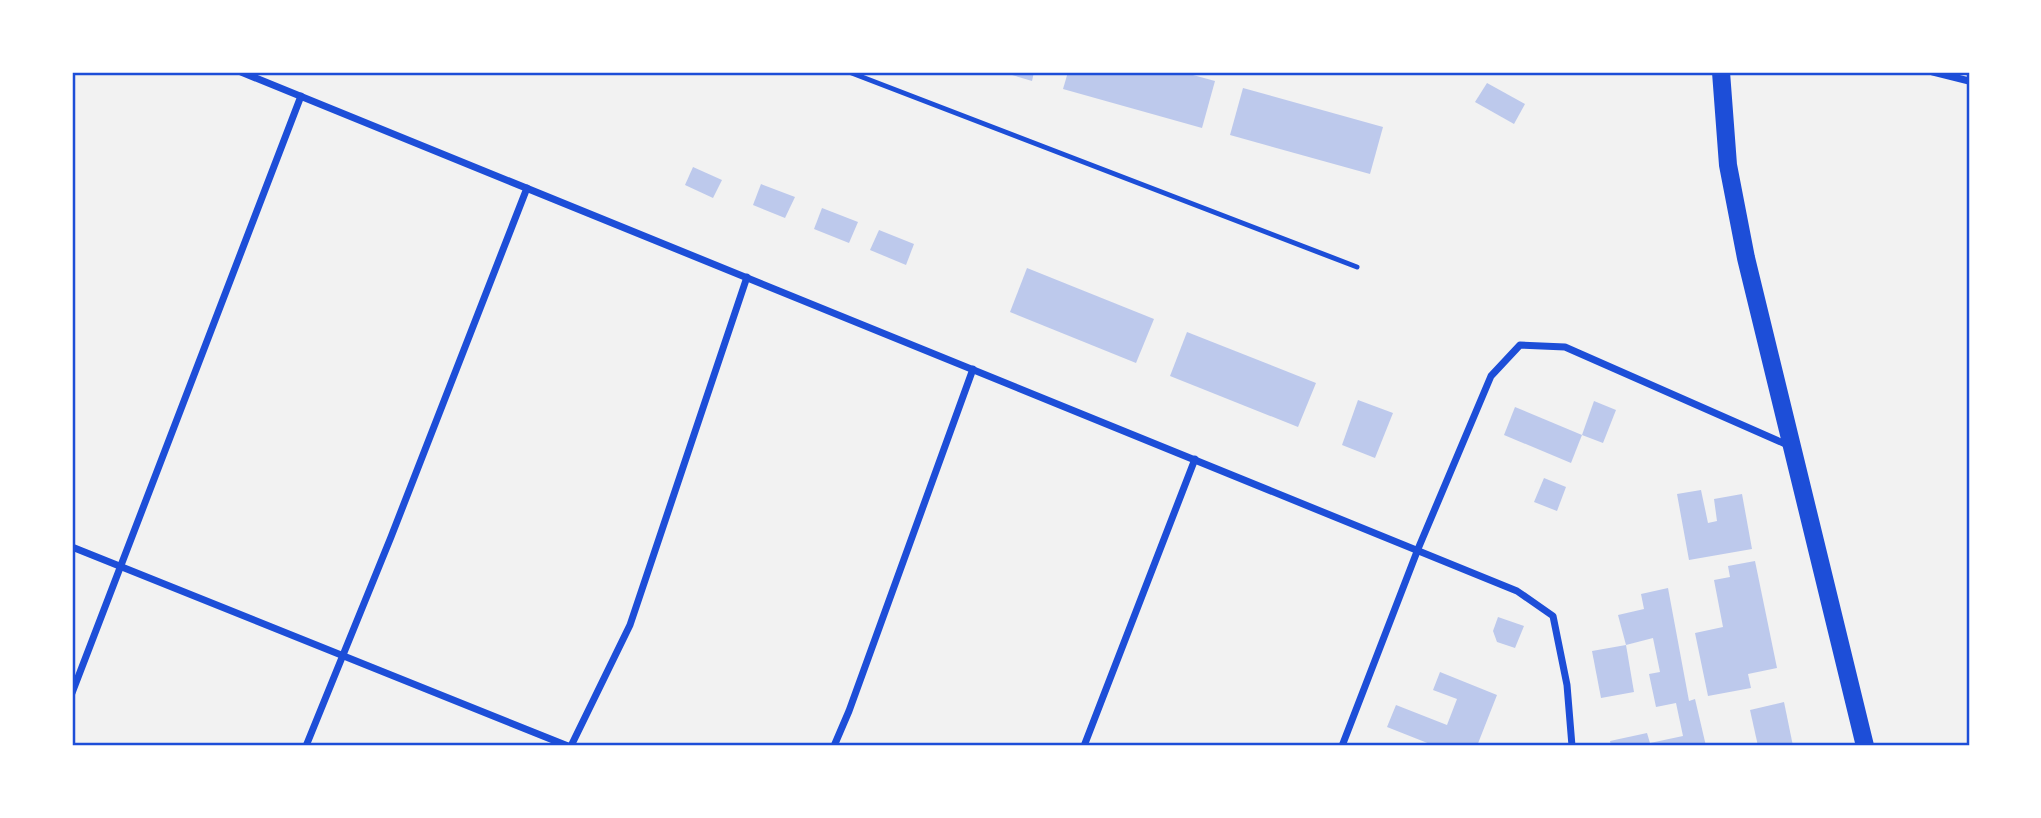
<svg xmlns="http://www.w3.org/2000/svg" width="2041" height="818" viewBox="0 0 2041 818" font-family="'Work Sans',sans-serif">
  <rect width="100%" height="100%" fill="#f2f2f2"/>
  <g fill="#bdc9ec">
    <polygon points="1002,72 1034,72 1032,81"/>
    <polygon points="1068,72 1182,72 1215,81 1202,128 1063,89"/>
    <polygon points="1487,83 1525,104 1514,124 1475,102"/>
    <polygon points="1243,88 1383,127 1370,174 1230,135"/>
    <polygon points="693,167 722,180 713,198 685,185"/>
    <polygon points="761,184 795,197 785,218 753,205"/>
    <polygon points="822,208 858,222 849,243 814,229"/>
    <polygon points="879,230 914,244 906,265 870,250"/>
    <polygon points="1027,268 1154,319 1136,363 1010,312"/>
    <polygon points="1187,332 1316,383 1298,427 1170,376"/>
    <polygon points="1358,400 1393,413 1375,458 1342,445"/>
    <polygon points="1594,401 1616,410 1603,443 1582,435"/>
    <polygon points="1515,407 1582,435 1571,463 1504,435"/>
    <polygon points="1544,478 1566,487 1557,511 1534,502"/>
    <polygon points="1701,490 1708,523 1717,521 1714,499 1742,494 1752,549 1689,560 1677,494"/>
    <polygon points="1755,561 1777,668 1748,674 1751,688 1708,696 1695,633 1723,627 1714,580 1730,577 1728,566"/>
    <polygon points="1668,588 1689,701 1695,699 1706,746 1611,746 1610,741 1647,733 1650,743 1683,736 1676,703 1656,707 1649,674 1660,672 1653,638 1626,645 1618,615 1644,609 1641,594"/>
    <polygon points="1498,617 1524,626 1515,648 1497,642 1493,631"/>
    <polygon points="1626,645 1634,692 1601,698 1592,651"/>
    <polygon points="1440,672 1497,695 1477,746 1435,746 1387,727 1396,705 1447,725 1457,699 1433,690"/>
    <polygon points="1784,702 1793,746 1758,746 1750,710"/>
  </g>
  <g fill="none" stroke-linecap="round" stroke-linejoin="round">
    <polyline stroke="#1d4ed8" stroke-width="5" points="849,72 1357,267"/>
    <g stroke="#1d4ed8" stroke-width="7">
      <polyline points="241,72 1517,591 1553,616 1567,685 1572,746"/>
      <polyline points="1933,72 1969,81"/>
      <polyline points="72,547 568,746"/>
      <polyline points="72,693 301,96"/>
      <polyline points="306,746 391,537 527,188"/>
      <polyline points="571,746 630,625 747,277"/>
      <polyline points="834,746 849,711 973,369"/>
      <polyline points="1084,746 1195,459"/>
      <polyline points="1342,746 1418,549 1491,376 1520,345 1565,347 1790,446"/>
    </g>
    <polyline stroke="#1d4ed8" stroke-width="18" points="1721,72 1728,165 1746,258 1865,746"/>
  </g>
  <rect width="2041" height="818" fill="none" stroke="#ffffff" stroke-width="147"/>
  <rect x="74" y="74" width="1894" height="670" fill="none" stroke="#1d4ed8" stroke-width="2.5"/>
</svg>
